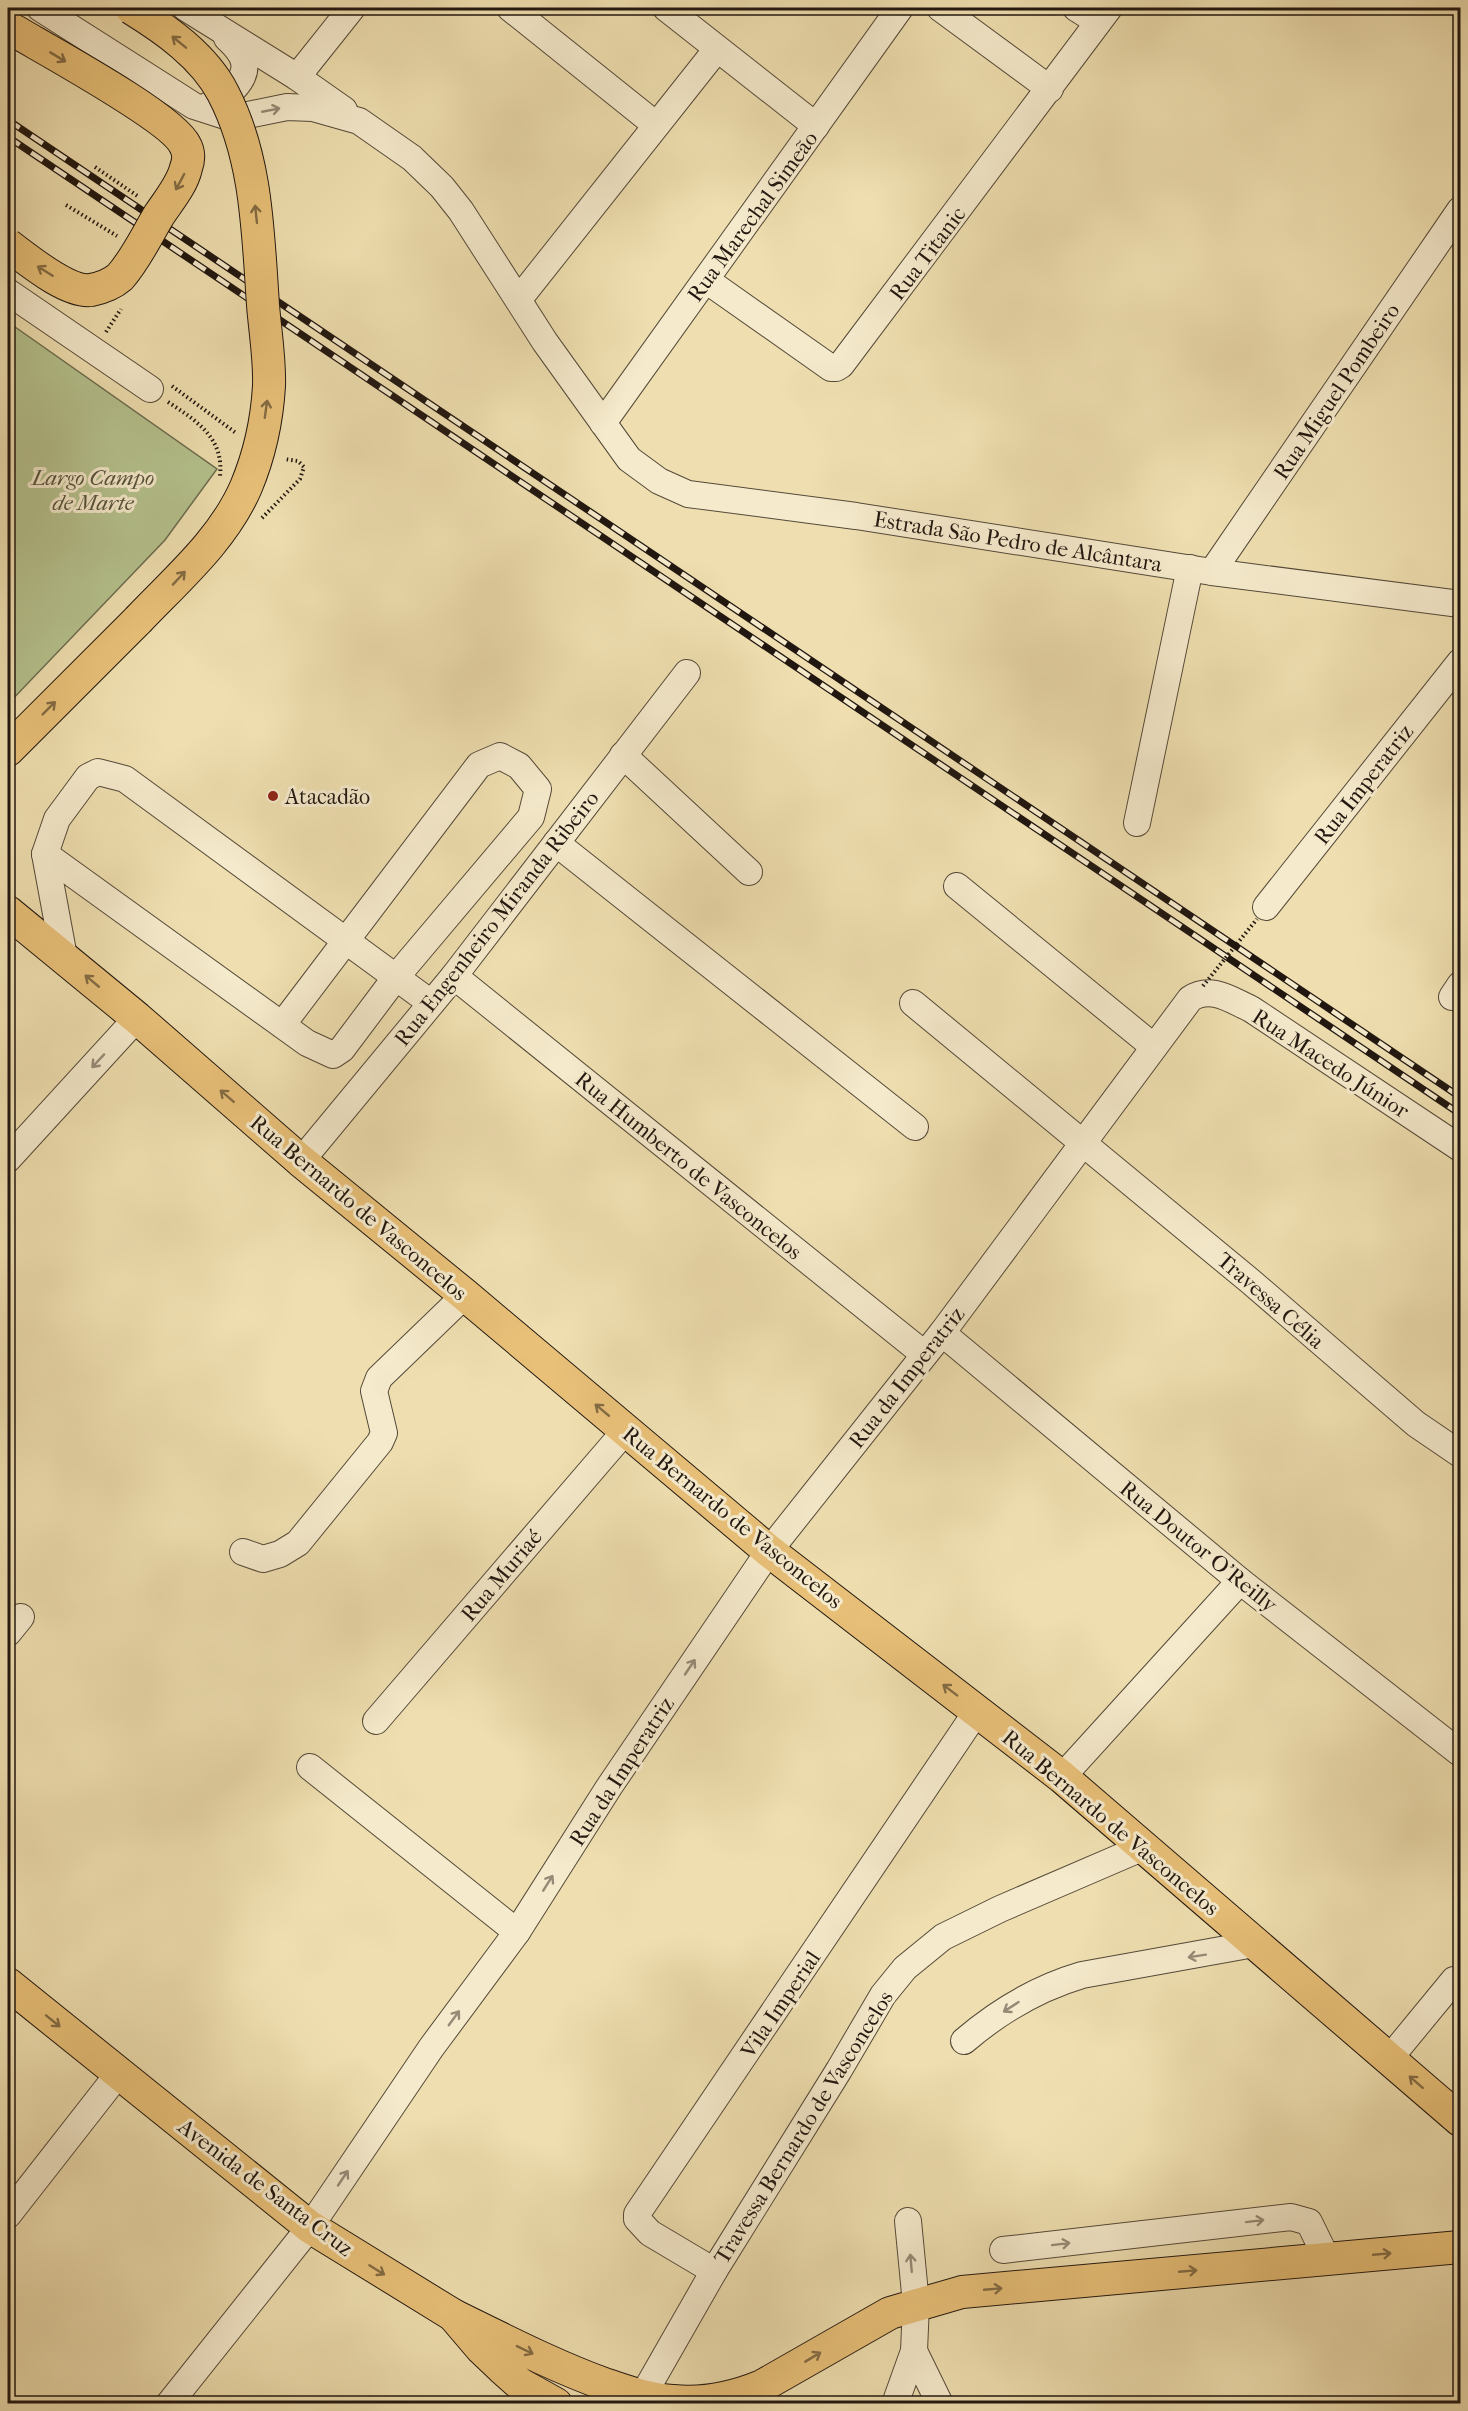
<svg xmlns="http://www.w3.org/2000/svg" width="1468" height="2411" viewBox="0 0 1468 2411" font-family="'IM FELL French Canon',serif">
  <rect width="100%" height="100%" fill="#efdfb0"/>
  <filter id="stains"><feTurbulence type="fractalNoise" baseFrequency=".00333" numOctaves="4"/><feColorMatrix values="0 0 0 0 .2 0 0 0 0 .09 0 0 0 0 .02 0 0 0 .5 -.17"/></filter>
  <radialGradient id="worn" r=".72"><stop offset=".6" stop-color="#630" stop-opacity="0"/><stop offset="1" stop-color="#630" stop-opacity=".3"/></radialGradient>
  <polygon fill="#b5c28e" stroke="#6b6c4f" stroke-width="1.5" points="8,322 217,469 165,540 8,704"/>
  <g fill="none" stroke-linecap="round" stroke-linejoin="round">
    <g stroke="#544938" stroke-width="28">
      <g id="minor">
        <polyline points="40,8 194,106 225,116 238,117 287,107 313,108 359,121 412,158 442,187 461,211 545,342 629,459 659,481 688,494 856,516 1212,572 1460,604"/>
        <polyline points="186,8 297,77 344,110"/>
        <polyline points="510,8 656,125"/>
        <polyline points="666,8 816,126"/>
        <polyline points="940,8 1050,89"/>
        <polyline points="1076,8 1098,22"/>
        <polyline points="297,77 352,8"/>
        <path d="M209,105C224,100 248,81 244,62C242,52 234,45 227,38"/>
        <polyline points="706,280 831,368 836,368 841,365 1109,8"/>
        <polyline points="8,292 150,389"/>
        <polyline points="519,299 717,49"/>
        <polyline points="603,423 900,8"/>
        <polyline points="1212,572 1460,210"/>
        <polyline points="623,755 749,872"/>
        <polyline points="1137,823 1190,568"/>
        <polyline points="556,843 915,1127"/>
        <polyline points="45,854 307,1043 333,1055 342,1049 396,977 531,817 538,789 519,766 500,756 479,765 282,1025"/>
        <polyline points="957,886 1154,1047"/>
        <polyline points="1266,907 1460,662"/>
        <polyline points="64,957 45,854 57,819 88,777 98,772 125,779 431,1003"/>
        <polyline points="454,976 924,1354"/>
        <polyline points="1452,997 1460,985"/>
        <polyline points="913,1003 1250,1281 1416,1424 1460,1454"/>
        <polyline points="8,1159 137,1018"/>
        <polyline points="301,1161 454,976 687,673"/>
        <polyline points="942,1333 1240,1581 1460,1753"/>
        <polyline points="243,1552 263,1559 280,1554 298,1543 380,1442 384,1433 374,1391 379,1378 465,1295"/>
        <polyline points="8,1633 21,1617"/>
        <polyline points="376,1721 626,1430"/>
        <polyline points="310,1767 517,1932"/>
        <polyline points="1062,1777 1240,1581"/>
        <path d="M964,2041C999,2011 1038,1988 1082,1975L1254,1944"/>
        <polyline points="1389,2059 1454,1980"/>
        <polyline points="8,2215 119,2073"/>
        <polyline points="1003,2250 1291,2217 1309,2222 1327,2259"/>
        <polyline points="714,2271 650,2233 637,2219 637,2214 977,1711"/>
        <polyline points="914,2351 940,2404"/>
        <polyline points="642,2397 714,2271 839,2070 883,1995 905,1968 943,1937 1000,1909 1144,1847"/>
        <path d="M169,2404L310,2227L431,2048L517,1932L609,1787L769,1551L942,1333L1190,999C1211,985 1231,1000 1251,1009L1460,1148"/>
        <polyline points="895,2404 914,2351 916,2304 908,2221"/>
      </g>
    </g>
    <g stroke="#211710" stroke-width="34">
      <g id="major">
        <polyline points="8,750 138,620"/>
        <polyline points="8,912 137,1018 301,1161 465,1295 769,1551 1062,1777 1460,2120"/>
        <polyline points="8,1984 310,2227 453,2315 482,2349 502,2368 520,2384 556,2404"/>
        <path d="M453,2315C504,2340 554,2366 607,2385C629,2392 650,2400 673,2401C703,2404 735,2397 762,2386L890,2313L962,2292L1460,2247"/>
      </g>
    </g>
    <g stroke="#211710" stroke-width="4" stroke-dasharray="1.5 3" stroke-linecap="butt">
      <polyline points="95,167 139,197"/>
      <polyline points="66,205 117,236"/>
      <polyline points="106,332 121,309"/>
      <polyline points="172,386 236,433"/>
      <path d="M168,402C197,421 224,438 220,476"/>
      <polyline points="262,518 300,479 304,467 298,461 284,459"/>
    </g>
    <use href="#minor" stroke="#f5eacc" stroke-width="26"/>
    <use href="#major" stroke="#e8c078" stroke-width="32"/>
    <g stroke="#211710" stroke-width="7">
      <g id="rail">
        <polyline points="8,120 1460,1097"/>
        <polyline points="8,137 1460,1114"/>
      </g>
    </g>
    <use href="#rail" stroke="#f5eacc" stroke-width="4.5" stroke-dasharray="14" stroke-linecap="butt"/>
    <g stroke="#211710" stroke-width="34" stroke-linecap="butt">
      <g id="major-bridge">
        <path d="M131,8C165,29 204,56 223,93C257,158 258,233 263,305C265,331 270,359 269,386C267,420 259,456 246,487C223,540 177,579 138,620"/>
        <path d="M8,27C41,47 172,117 185,145C189,152 189,160 186,168C182,185 169,200 159,215C147,235 136,259 120,277C112,284 101,288 91,290C67,293 27,259 8,245"/>
      </g>
    </g>
    <polyline stroke="#211710" stroke-width="4" stroke-dasharray="1.5 3" stroke-linecap="butt" points="1203,986 1257,919"/>
    <use href="#major-bridge" stroke="#e8c078" stroke-width="32"/>
  </g>
  <defs><path id="oneway-shaft" d="M-6 0H5M1.5-3L5.5 0L1.5 3" fill="none" stroke-width="1.6" stroke-linecap="round" stroke-linejoin="round" transform="scale(1.5)"/></defs>
  <g stroke="#846c44">
    <use href="#oneway-shaft" transform="translate(179 42) rotate(-141)"/>
    <use href="#oneway-shaft" transform="translate(58 57) rotate(31)"/>
    <use href="#oneway-shaft" transform="translate(180 182) rotate(118)"/>
    <use href="#oneway-shaft" transform="translate(256 214) rotate(-96)"/>
    <use href="#oneway-shaft" transform="translate(45 271) rotate(-148)"/>
    <use href="#oneway-shaft" transform="translate(266 409) rotate(-82)"/>
    <use href="#oneway-shaft" transform="translate(179 578) rotate(-47)"/>
    <use href="#oneway-shaft" transform="translate(49 708) rotate(-45)"/>
    <use href="#oneway-shaft" transform="translate(92 981) rotate(-140)"/>
    <use href="#oneway-shaft" transform="translate(227 1096) rotate(-139)"/>
    <use href="#oneway-shaft" transform="translate(602 1410) rotate(-140)"/>
    <use href="#oneway-shaft" transform="translate(950 1690) rotate(-143)"/>
    <use href="#oneway-shaft" transform="translate(53 2021) rotate(39)"/>
    <use href="#oneway-shaft" transform="translate(1416 2082) rotate(-139)"/>
    <use href="#oneway-shaft" transform="translate(1382 2254) rotate(-5)"/>
    <use href="#oneway-shaft" transform="translate(377 2270) rotate(32)"/>
    <use href="#oneway-shaft" transform="translate(1188 2271) rotate(-5)"/>
    <use href="#oneway-shaft" transform="translate(993 2289) rotate(-5)"/>
    <use href="#oneway-shaft" transform="translate(525 2350) rotate(26)"/>
    <use href="#oneway-shaft" transform="translate(813 2357) rotate(-31)"/>
  </g>
  <g stroke="#968b77">
    <use href="#oneway-shaft" transform="translate(271 110) rotate(-11)"/>
    <use href="#oneway-shaft" transform="translate(98 1061) rotate(133)"/>
    <use href="#oneway-shaft" transform="translate(690 1667) rotate(-56)"/>
    <use href="#oneway-shaft" transform="translate(548 1883) rotate(-58)"/>
    <use href="#oneway-shaft" transform="translate(1197 1956) rotate(171)"/>
    <use href="#oneway-shaft" transform="translate(1011 2007) rotate(147)"/>
    <use href="#oneway-shaft" transform="translate(454 2018) rotate(-54)"/>
    <use href="#oneway-shaft" transform="translate(343 2178) rotate(-56)"/>
    <use href="#oneway-shaft" transform="translate(1255 2221) rotate(-7)"/>
    <use href="#oneway-shaft" transform="translate(1061 2244) rotate(-7)"/>
    <use href="#oneway-shaft" transform="translate(911 2263) rotate(-95)"/>
  </g>
  <circle fill="#8f2418" stroke="#f5eacc" stroke-width="2" cx="273" cy="796" r="6"/>
  <g text-anchor="middle" stroke-width="6" stroke-linejoin="round" paint-order="stroke">
    <g font-size="22" fill="#211710" stroke="#f5eacc">
      <text transform="translate(752 216) rotate(-54)" y="8">Rua Marechal Simeão</text>
      <text transform="translate(927 253) rotate(-53)" y="8">Rua Titanic</text>
      <text transform="translate(1336 391) rotate(-56)" y="8">Rua Miguel Pombeiro</text>
      <text transform="translate(1018 541) rotate(9)" y="8">Estrada São Pedro de Alcântara</text>
      <text transform="translate(1363 784) rotate(-52)" y="8">Rua Imperatriz</text>
      <text transform="translate(496 918) rotate(-52)" y="8">Rua Engenheiro Miranda Ribeiro</text>
      <text transform="translate(1331 1063) rotate(33)" y="8">Rua Macedo Júnior</text>
      <text transform="translate(689 1165) rotate(39)" y="8">Rua Humberto de Vasconcelos</text>
      <text transform="translate(359 1207) rotate(40)" y="8">Rua Bernardo de Vasconcelos</text>
      <text transform="translate(1271 1300) rotate(41)" y="8">Travessa Célia</text>
      <text transform="translate(906 1377) rotate(-52)" y="8">Rua da Imperatriz</text>
      <text transform="translate(733 1517) rotate(39)" y="8">Rua Bernardo de Vasconcelos</text>
      <text transform="translate(1199 1546) rotate(39)" y="8">Rua Doutor O'Reilly</text>
      <text transform="translate(501 1575) rotate(-50)" y="8">Rua Muriaé</text>
      <text transform="translate(621 1771) rotate(-57)" y="8">Rua da Imperatriz</text>
      <text transform="translate(1111 1822) rotate(40)" y="8">Rua Bernardo de Vasconcelos</text>
      <text transform="translate(780 2004) rotate(-56)" y="8">Vila Imperial</text>
      <text transform="translate(803 2127) rotate(-58)" y="8">Travessa Bernardo de Vasconcelos</text>
      <text transform="translate(266 2187) rotate(37)" y="8">Avenida de Santa Cruz</text>
    </g>
    <g font-size="22" font-style="italic" fill="#55533c" stroke="#f5eacc">
      <text x="93" y="485">Largo Campo<tspan x="93" dy="25">de Marte</tspan></text>
    </g>
    <g font-size="22" fill="#211710" stroke="#f5eacc" text-anchor="start">
      <text x="285" y="804">Atacadão</text>
    </g>
  </g>
  <rect width="1468" height="2411" fill="none" stroke="#efdfb0" stroke-width="30"/>
  <rect x="9" y="9" width="1450" height="2393" fill="none" stroke="#211710" stroke-width="3"/>
  <rect x="15" y="15" width="1438" height="2381" fill="none" stroke="#211710" stroke-width="1.5"/>
  <rect width="100%" height="100%" filter="url(#stains)"/>
  <rect width="100%" height="100%" fill="url(#worn)"/>
</svg>
